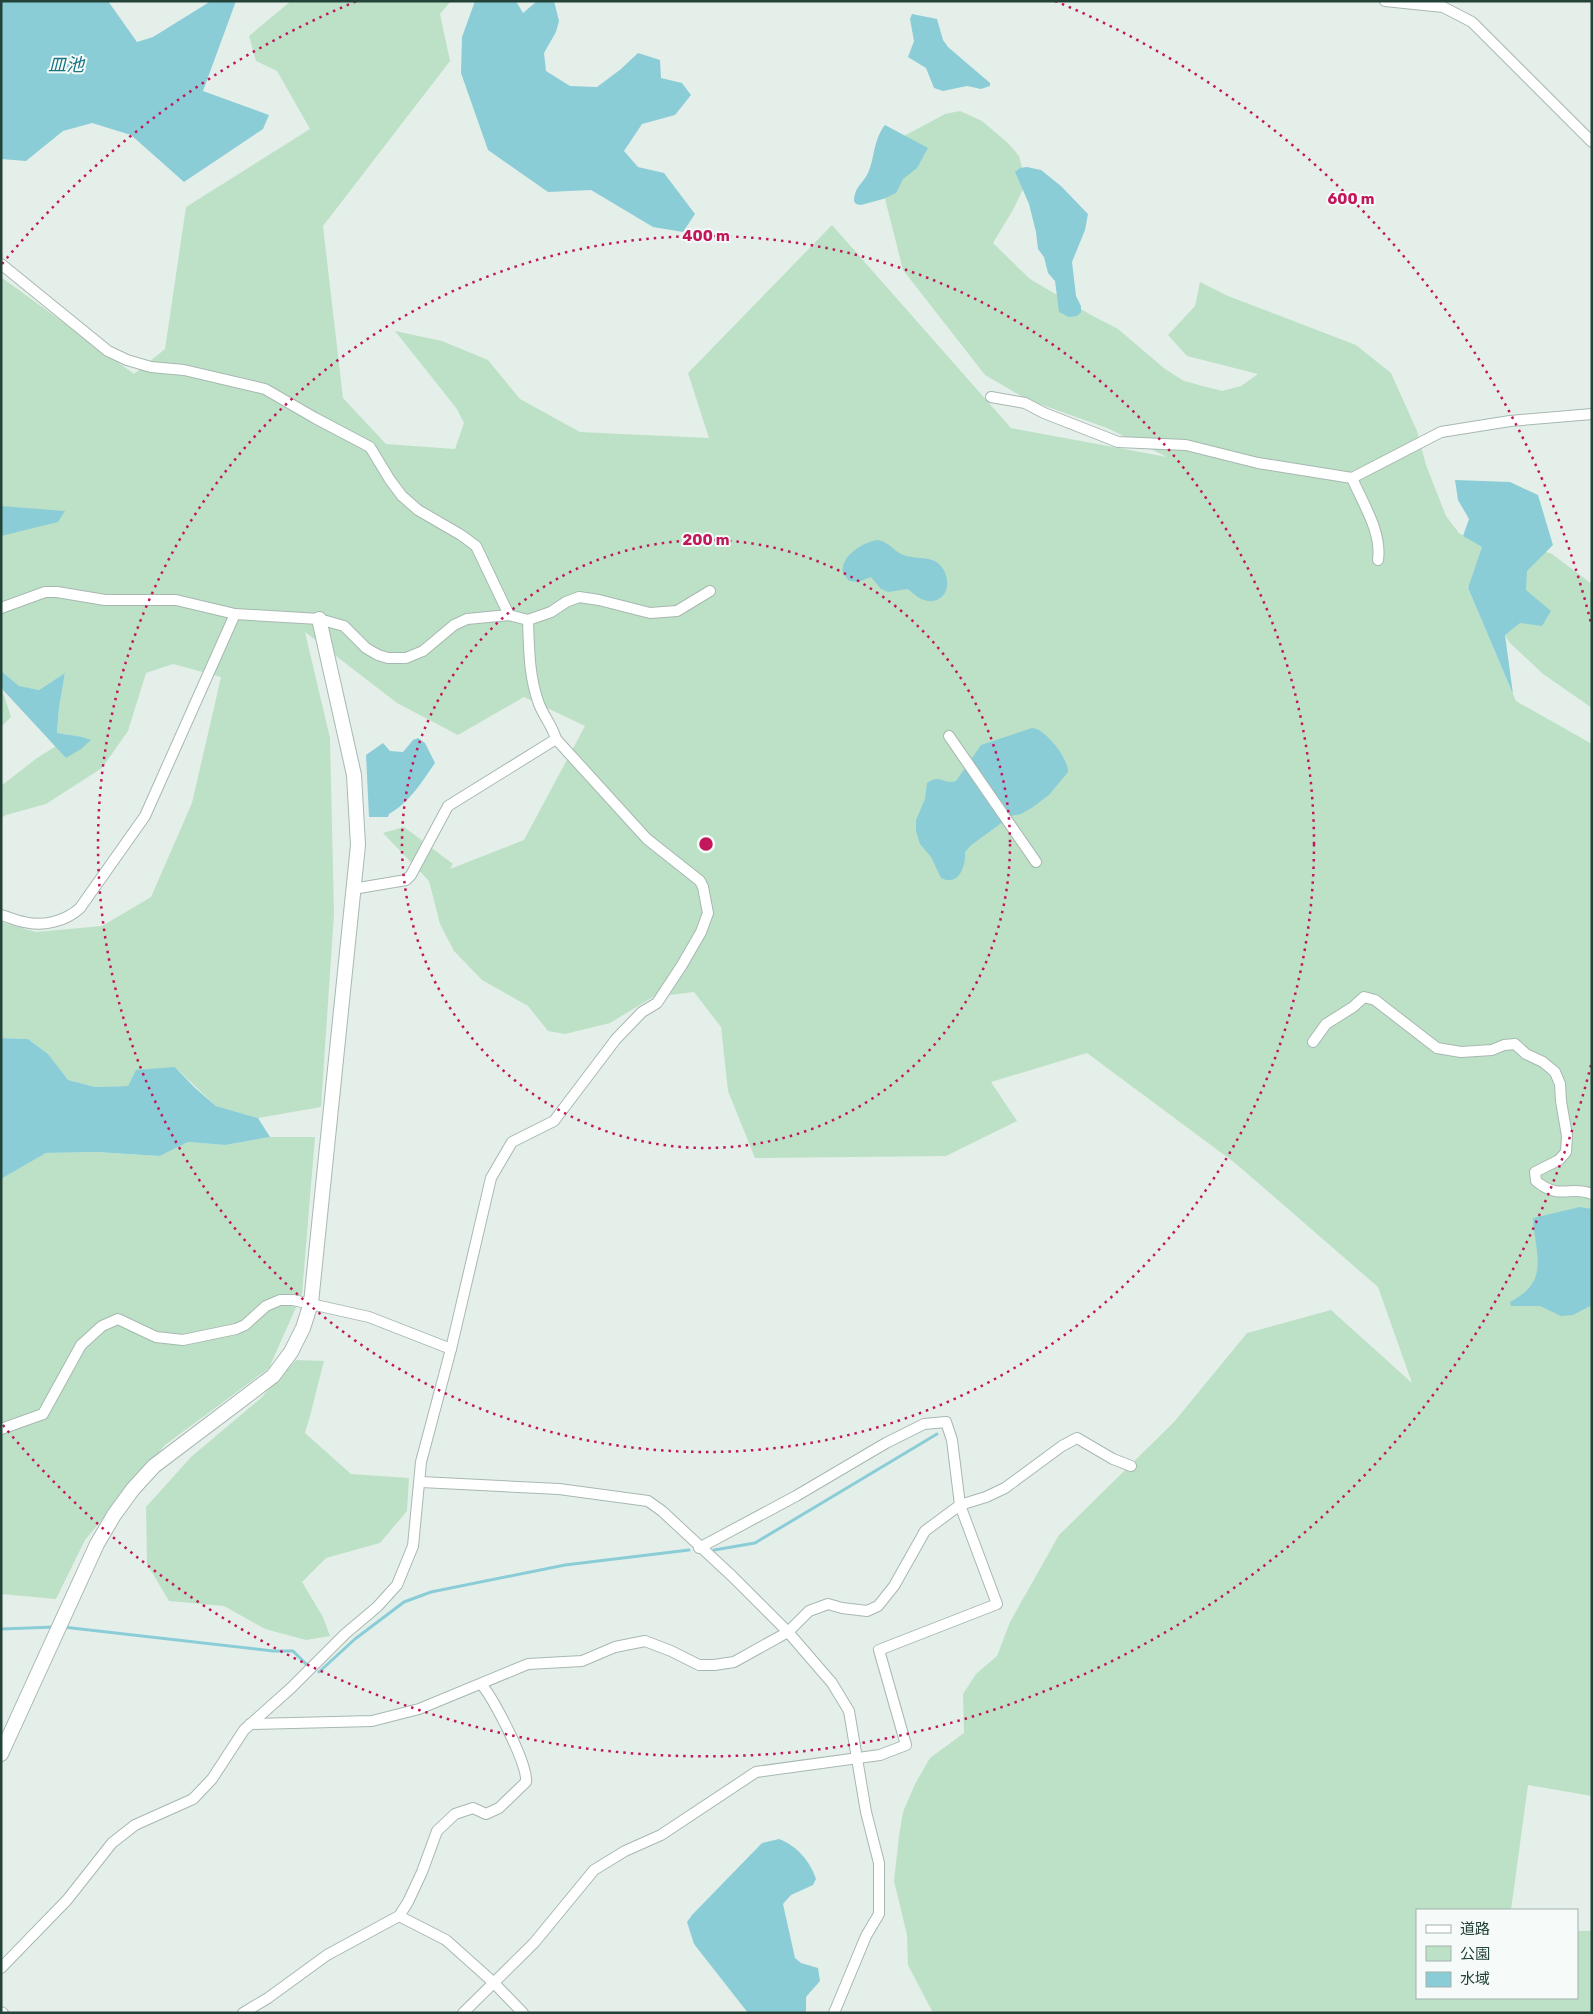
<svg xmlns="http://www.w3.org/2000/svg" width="1593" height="2014" viewBox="0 0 1593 2014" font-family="Rubik,'Noto Sans JP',sans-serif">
  <rect width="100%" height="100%" fill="#e5efea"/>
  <g fill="#bde1c6">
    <polygon points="291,1 451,1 440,14 450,61 323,226 343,398 386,444 455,449 464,423 457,409 395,331 442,341 488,360 520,399 580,432 709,438 688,373 832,225 1011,428 1167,457 1107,428 1028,400 985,375 903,270 882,187 902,137 945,114 960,111 982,121 1008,143 1019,156 1026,183 1013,210 993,243 1030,279 1091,315 1118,329 1165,369 1184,381 1222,391 1241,386 1258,374 1187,356 1168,335 1195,306 1200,282 1228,296 1356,345 1391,373 1417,431 1426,465 1446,516 1459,533 1482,547 1513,540 1552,554 1592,584 1592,708 1543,674 1509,642 1481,592 1467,586 1516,701 1592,744 1592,1796 1528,1785 1511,1910 1417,1910 1417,1998 1577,1998 1577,1931 1592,1931 1592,2013 933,2013 908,1965 907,1935 894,1881 899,1836 903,1812 915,1784 930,1758 964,1733 963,1694 976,1674 997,1656 1010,1622 1059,1535 1174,1422 1247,1333 1331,1310 1412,1383 1378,1287 1235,1163 1087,1053 991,1082 1017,1121 946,1156 755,1158 728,1091 721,1027 694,992 653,997 610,1023 565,1034 548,1031 528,1006 482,980 454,951 440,924 429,881 383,833 404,827 453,864 450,869 524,840 585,726 524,697 458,735 397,703 305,632 330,738 334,914 321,1107 258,1118 216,1106 175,1067 129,1086 95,1087 67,1080 48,1054 28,1039 1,1038 1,922 36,932 102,926 151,897 192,803 221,677 173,664 146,673 128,731 102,768 46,804 6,815 1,818 1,786 37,758 56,746 67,757 69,735 57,733 59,708 65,673 39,690 19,687 1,671 1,277 134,374 165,349 186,207 310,129 277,71 256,61 249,36"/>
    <polygon points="1,686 11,717 1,727"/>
    <polygon points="270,1137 315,1137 302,1294 269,1368 165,1445 85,1540 56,1599 1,1594 1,1179 46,1153 96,1152 160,1156 188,1142 225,1145"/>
    <polygon points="296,1360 324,1361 310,1416 305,1433 351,1474 409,1478 407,1511 380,1543 326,1558 302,1582 323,1617 330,1636 306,1640 265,1629 224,1606 169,1601 147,1564 146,1507 191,1457 260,1399"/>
  </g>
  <g fill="#8bcdd7">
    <polygon points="1,1 108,1 137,42 153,37 211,1 236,1 203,91 269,115 263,129 184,182 131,135 92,123 63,131 26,161 1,159"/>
    <polygon points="475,1 516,1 523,13 537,1 554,1 559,21 556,32 544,53 546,71 570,86 597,87 621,69 638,53 660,60 661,78 682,83 691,95 675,115 642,124 624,151 638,167 664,173 695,214 683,232 653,227 591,190 548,192 488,150 461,73 462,37"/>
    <polygon points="912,14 937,19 943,40 948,47 990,83 990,86 981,89 967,86 943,91 934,88 926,68 908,57 914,41 910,19"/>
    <path d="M885,125L928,148L917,168L903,179L896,193L883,199L861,205L856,204L854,201C855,186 862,185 868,173C875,158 873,140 885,125Z"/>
    <polygon points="1027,167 1041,170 1061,186 1088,214 1085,230 1072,262 1076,296 1081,306 1081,312 1077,316 1069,317 1059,312 1055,281 1048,273 1044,257 1038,249 1036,232 1029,204 1015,172 1020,168"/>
    <polygon points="1455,480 1510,482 1538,495 1553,545 1527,571 1526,590 1551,611 1542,626 1520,623 1505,635 1513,694 1468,588 1482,547 1463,536 1469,519 1458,500"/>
    <polygon points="1,506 65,511 58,522 1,536"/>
    <path d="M878,540C889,542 893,550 901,554C913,560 929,555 939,564C951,575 951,599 932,601C922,602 915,595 908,589L888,592L881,589L871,577L858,582L849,581L843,573C840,556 863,542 878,540Z"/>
    <polygon points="1,671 19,686 39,690 65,673 59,708 57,733 82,737 91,740 81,749 66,758 3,690 1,686"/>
    <path d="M1032,728C1045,728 1069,759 1068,772L1049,795L1033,807L1021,814L1011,816L970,846L965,852C966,866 959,887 941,878L931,857L920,844L916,831V820L925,799L927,783C940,773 944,785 956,781L981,745Z"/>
    <path d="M418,738L425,743L435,763C421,783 410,802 389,814L388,817H369L366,755L383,743L390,751L403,752L413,740Z"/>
    <polygon points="1,1038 28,1039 48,1054 68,1080 95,1087 128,1086 136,1070 175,1067 194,1087 216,1106 258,1118 270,1137 225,1145 188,1142 160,1156 96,1152 46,1153 1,1179"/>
    <path d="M1580,1207L1592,1209V1305L1573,1315L1561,1316L1540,1306H1511L1510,1302C1551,1281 1535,1254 1533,1218Z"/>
    <path d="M779,1839C796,1845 811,1862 816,1879L813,1885L791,1895L783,1904L795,1958L801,1963L818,1968L820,1981L806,1997V2013H748L694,1944L687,1922L692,1915L762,1843Z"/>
  </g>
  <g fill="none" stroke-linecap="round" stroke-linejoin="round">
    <g stroke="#8bcdd7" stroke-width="3">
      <polyline points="714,1550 755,1543 937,1434"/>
      <polyline points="63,1627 273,1651 293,1651 306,1664"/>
      <polyline points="1,1629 55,1627"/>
      <polyline points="319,1672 355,1639 404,1602 431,1592 565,1565 689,1550"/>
    </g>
    <g stroke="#a7b8b1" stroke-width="12">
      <g id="minor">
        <polyline points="1385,1 1443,7 1472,22 1592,142"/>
        <polyline points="1,264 108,351 127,360 151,367 184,370 265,389 315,418 370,447 390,480 402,496 418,510 461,535 476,546 509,615"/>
        <polyline points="991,397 1025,403 1044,413 1118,442 1186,445 1258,463 1352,478 1441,432 1510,421 1592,414"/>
        <path d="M1352,478C1363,504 1382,532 1378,560"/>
        <polyline points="1,608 45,592 57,592 105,600 176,600 235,614 319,619 344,626 366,648 378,655 388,658 406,658 423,651 454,625 467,619 509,615 528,620 551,612 566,602 579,597 599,600 650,613 677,611 710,591"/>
        <polyline points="949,736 1036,862"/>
        <polyline points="353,889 406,880 411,875 448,806 556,739"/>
        <path d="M1,915C9,917 16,921 24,922C43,927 66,921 80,908L145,816L235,614"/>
        <path d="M1313,1042L1326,1024L1353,1007L1364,997L1375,1000L1437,1048L1461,1052L1492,1050L1504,1045L1515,1044L1526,1054L1543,1062L1555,1072L1560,1084L1561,1101L1567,1136L1566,1152L1559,1160L1535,1172L1536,1181C1560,1201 1570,1185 1592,1194"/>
        <polyline points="1,1429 43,1414 81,1345 102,1326 118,1319 156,1337 183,1340 236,1329 245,1325 266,1306 280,1300 293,1300 369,1317 451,1349"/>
        <polyline points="421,1482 559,1489 648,1501 662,1511 732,1576 788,1632 832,1683 849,1711 866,1812 879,1863 879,1914 866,1936 834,2013"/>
        <polyline points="250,1724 372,1721 419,1709 528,1664 582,1661 615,1647 645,1641 671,1651 699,1665 714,1665 734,1662 788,1632 809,1611 828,1604 842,1608 867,1611 878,1606 894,1586 925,1531 960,1505 986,1497 1005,1488 1062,1446 1077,1438 1113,1459 1131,1466"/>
        <polyline points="399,1916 446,1940 493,1982 523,2013"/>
        <path d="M1,1968L67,1900L112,1843L135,1825L193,1799L212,1779L244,1730L291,1688L345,1634L377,1607L397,1585L413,1546L421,1462L451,1349L491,1178L512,1142L554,1121L616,1039L642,1012L657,1003L682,965L701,932L708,913L703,887L700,881L647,839L556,739C552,725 544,717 539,704C529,677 529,649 528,620"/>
        <polyline points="1,2012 3,2013"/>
        <path d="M243,2013L268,1998L327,1955L399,1916L408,1902L422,1872L437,1831L455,1814L473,1808L486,1814L499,1808L526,1782C528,1764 494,1700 482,1685"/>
        <polyline points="463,2013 534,1943 594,1870 625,1851 661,1835 756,1772 880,1755 906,1745 879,1650 997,1604 960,1505 952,1440 946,1422 924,1424 886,1443 796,1496 699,1548"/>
      </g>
    </g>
    <g stroke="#a7b8b1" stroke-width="16">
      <polyline id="tertiary" points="1,1754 97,1544 114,1515 133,1489 154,1466 273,1376 291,1352 303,1328 311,1303 358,845 354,775 319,619"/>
    </g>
    <use href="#minor" stroke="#fff" stroke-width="10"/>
    <use href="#tertiary" stroke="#fff" stroke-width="14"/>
  </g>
  <g fill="none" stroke="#c2185b" stroke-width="2.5" stroke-dasharray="2.5 5">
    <circle cx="706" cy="844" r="304"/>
    <circle cx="706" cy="844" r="608"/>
    <path d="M1591 1065A912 912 0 0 1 2 1424M2 264A912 912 0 0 1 357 1M1055 1A912 912 0 0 1 1591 623"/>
  </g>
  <g text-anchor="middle" stroke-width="4" stroke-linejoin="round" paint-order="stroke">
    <g font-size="18" font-style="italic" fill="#187483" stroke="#f6fbf9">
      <text x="66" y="71">皿池</text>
    </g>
  </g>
  <circle cx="706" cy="844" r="8" fill="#c2185b" stroke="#f6fbf9" stroke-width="2.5"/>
  <g font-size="15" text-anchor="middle" font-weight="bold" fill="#c2185b" stroke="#f6fbf9" stroke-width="4" stroke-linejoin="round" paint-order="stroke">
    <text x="1351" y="204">600 m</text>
    <text x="706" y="241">400 m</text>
    <text x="706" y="545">200 m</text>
  </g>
  <rect width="1593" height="2014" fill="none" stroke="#234339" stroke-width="5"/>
  <rect x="1416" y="1909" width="162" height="90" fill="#f6fbf9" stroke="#a2b1ac"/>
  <rect x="1426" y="1925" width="25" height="8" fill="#ffffff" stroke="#a2b1ac"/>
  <text x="1460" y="1934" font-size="15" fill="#234339">道路</text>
  <rect x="1426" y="1946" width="25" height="15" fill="#bde1c6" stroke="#a2b1ac"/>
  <text x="1460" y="1959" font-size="15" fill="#234339">公園</text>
  <rect x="1426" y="1972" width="25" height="15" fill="#8bcdd7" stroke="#a2b1ac"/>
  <text x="1460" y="1984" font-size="15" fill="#234339">水域</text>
</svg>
